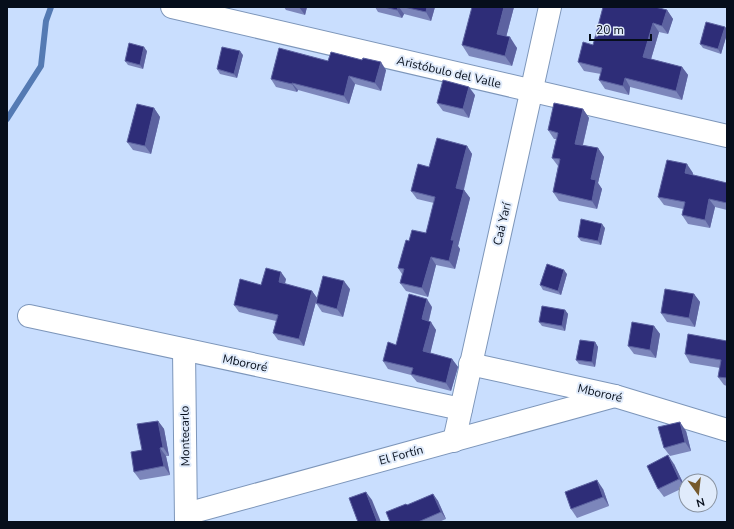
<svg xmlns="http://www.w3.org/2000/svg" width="734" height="529" viewBox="0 0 734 529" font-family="'Nunito Sans',sans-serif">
  <rect width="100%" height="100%" fill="#c9defe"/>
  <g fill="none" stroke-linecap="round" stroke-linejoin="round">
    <polyline stroke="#547ab3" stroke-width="6" points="7,119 41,66 46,21 51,7"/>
    <g stroke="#7d96ba" stroke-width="24">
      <g id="street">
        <polyline points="172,7 727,136"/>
        <polyline points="29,316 461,409"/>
        <polyline points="184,350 186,522"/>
        <polyline points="470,364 615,396 727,430"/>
        <polyline points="454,441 550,7"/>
        <polyline points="186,514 615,396"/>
      </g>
    </g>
    <use href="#street" stroke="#fff" stroke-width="22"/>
  </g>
  <g fill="#7c86bb">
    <polygon points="284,7 307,7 305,15 286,10"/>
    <polygon points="375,7 435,7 431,21 404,14 402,18 378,12"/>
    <polygon points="514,7 506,37 517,48 512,66 469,56 462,45"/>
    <polygon points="603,7 660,7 660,8 667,10 673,19 668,34 659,32 651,59 682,67 688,75 682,100 630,87 629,95 605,89 599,80 601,74 584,71 578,62 593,45"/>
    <polygon points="725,27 727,30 727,34 721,54 703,48 700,44"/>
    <polygon points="147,51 143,69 128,65 125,61"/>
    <polygon points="243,55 237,78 220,74 217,69"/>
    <polygon points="328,61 386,70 381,91 355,84 349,104 298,90 297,92 276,87 271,79"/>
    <polygon points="475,95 469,118 443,111 437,103"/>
    <polygon points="154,108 160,117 151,154 133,150 127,142"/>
    <polygon points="583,109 589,118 583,145 598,148 604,157 598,183 602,189 597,209 559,201 553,192 558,166 552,158 556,139 554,139 548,130"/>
    <polygon points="467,146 472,154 464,190 470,198 458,246 460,249 455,269 436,265 428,297 406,291 400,283 402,274 398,268 409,241 426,233 434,203 417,199 411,191 429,167"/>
    <polygon points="693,173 693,175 727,183 727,210 715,207 710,228 688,224 682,215 683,209 664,205 658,197"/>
    <polygon points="605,228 601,245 581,241 578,237"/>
    <polygon points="567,274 561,295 543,290 540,285"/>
    <polygon points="286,279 285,284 312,291 317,298 304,346 278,340 273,333 276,321 239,312 234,305 261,285"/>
    <polygon points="350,289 343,317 322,312 316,303"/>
    <polygon points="694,294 700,302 695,327 667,322 661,313"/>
    <polygon points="432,307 429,321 436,330 430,353 452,359 458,367 451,391 417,382 411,375 388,369 383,361 396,345"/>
    <polygon points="565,310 568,314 565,331 542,326 539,322"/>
    <polygon points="654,326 660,334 656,358 634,354 628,346"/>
    <polygon points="727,341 727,386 724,385 718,377 720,368 690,363 685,354"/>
    <polygon points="595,342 598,347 595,367 579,364 576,360"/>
    <polygon points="158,421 164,429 169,456 166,456 170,475 140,480 134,472 142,450"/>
    <polygon points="686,431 691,451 670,456 664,448"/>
    <polygon points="674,464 685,487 664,497 658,489"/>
    <polygon points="603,489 609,506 577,518 571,509"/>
    <polygon points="433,494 438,501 446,519 439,522 390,522"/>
  </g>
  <g fill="#5c62a0">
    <polygon points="299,7 307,7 305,15"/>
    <polygon points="398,7 399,7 404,14 402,18 397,10"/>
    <polygon points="427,7 435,7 431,21 426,12"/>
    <polygon points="504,7 514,7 504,45 497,34"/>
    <polygon points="667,10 673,19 668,34 662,26"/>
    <polygon points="653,23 659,32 649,66 643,57"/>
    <polygon points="725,27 727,30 727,34 721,54 718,49"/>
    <polygon points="510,37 517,48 512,66 505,56"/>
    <polygon points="144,47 147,51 143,69 140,65"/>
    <polygon points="240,51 243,55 237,78 234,74"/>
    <polygon points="381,62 386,70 381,91 375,83"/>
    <polygon points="682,67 688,75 682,100 676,91"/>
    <polygon points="349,76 355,84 349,104 344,96"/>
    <polygon points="625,78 630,87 629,95 623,86"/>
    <polygon points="292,83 298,90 297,92 292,84"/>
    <polygon points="469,87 475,95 469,118 463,109"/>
    <polygon points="154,108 160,117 151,154 145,146"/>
    <polygon points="583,109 589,118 581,152 575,144"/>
    <polygon points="467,146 472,154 462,196 456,188"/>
    <polygon points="598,148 604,157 598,183 602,189 597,209 592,201 591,179"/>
    <polygon points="687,164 693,173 691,182 685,173"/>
    <polygon points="464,190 470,198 458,246 460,249 455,269 449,261 451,240"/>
    <polygon points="709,199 715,207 710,228 705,220"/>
    <polygon points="602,224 605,228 601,245 598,241"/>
    <polygon points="431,257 436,265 428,297 422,288"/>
    <polygon points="564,270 567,274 561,295 558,291"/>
    <polygon points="281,272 286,279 283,289 279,282"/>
    <polygon points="344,281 350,289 343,317 337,309"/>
    <polygon points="312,291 317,298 304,346 299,339"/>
    <polygon points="694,294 700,302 695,327 689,318"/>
    <polygon points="427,299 432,307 427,327 422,319"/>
    <polygon points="565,310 568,314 565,331 562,326"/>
    <polygon points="431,322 436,330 429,359 423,351"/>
    <polygon points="654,326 660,334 656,358 650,350"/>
    <polygon points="595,342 598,347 595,367 592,362"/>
    <polygon points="452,359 458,367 451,391 446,383"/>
    <polygon points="158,421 164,429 169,456 163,447"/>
    <polygon points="680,422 686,431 691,451 685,442"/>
    <polygon points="160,448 166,456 170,475 164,466"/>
    <polygon points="668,455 674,464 685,487 679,479"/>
    <polygon points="597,480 603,489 609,506 603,497"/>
    <polygon points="366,492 372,500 381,522 378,522 377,521"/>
    <polygon points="433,494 438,501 446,519 441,512"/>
  </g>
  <g fill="#2e2d78" stroke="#5c62a0">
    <polygon points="384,7 398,7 397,10"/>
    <polygon points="404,7 427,7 426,12"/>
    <polygon points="472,7 504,7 497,34 510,37 505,56 462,45"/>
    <polygon points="603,7 655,7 667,10 662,26 653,23 643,57 682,67 676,91 625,78 623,86 599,80 602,68 578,62 583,42 593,45"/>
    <polygon points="706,22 725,27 718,49 700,44"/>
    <polygon points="129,43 144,47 140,65 125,61"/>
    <polygon points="222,47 240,51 234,74 217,69"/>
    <polygon points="279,48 328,61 331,52 362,60 363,58 381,62 375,83 349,76 344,96 292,83 292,84 271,79"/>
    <polygon points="443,80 469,87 463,109 437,103"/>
    <polygon points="554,103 583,109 575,144 598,148 591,179 596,180 592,201 553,192 560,159 552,158 558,133 548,130"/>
    <polygon points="137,104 154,108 145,146 127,142"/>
    <polygon points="437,138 467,146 456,188 464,190 451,240 454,240 449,261 431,257 422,288 400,283 404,269 398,268 406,240 409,241 412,230 426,233 435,197 411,191 418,164 429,167"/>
    <polygon points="667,160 687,164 685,173 727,183 727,203 709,199 705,220 682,215 685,202 658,197"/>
    <polygon points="581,219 602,224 598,241 578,237"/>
    <polygon points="547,264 564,270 558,291 540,285"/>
    <polygon points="266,268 281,272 279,282 312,291 299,339 273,333 278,315 234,305 240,279 261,285"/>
    <polygon points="323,276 344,281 337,309 316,303"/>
    <polygon points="665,289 694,294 689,318 661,313"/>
    <polygon points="409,294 427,299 422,319 431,322 423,351 452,359 446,383 411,374 413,368 383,361 388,342 396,345"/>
    <polygon points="542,306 565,310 562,326 539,322"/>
    <polygon points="632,322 654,326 650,350 628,346"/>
    <polygon points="688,334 727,341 727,378 718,377 721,360 685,354"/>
    <polygon points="580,340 595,342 592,362 576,360"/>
    <polygon points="158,421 163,447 160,448 164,466 134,472 131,452 142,450 137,424"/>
    <polygon points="680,422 685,442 664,448 658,427"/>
    <polygon points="668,455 679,479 658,489 647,466"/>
    <polygon points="597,480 603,497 571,509 565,492"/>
    <polygon points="366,492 377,521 374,522 358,522 349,498"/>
    <polygon points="433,494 441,512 418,522 390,522 386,512 406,504 407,505"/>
  </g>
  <g text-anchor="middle" stroke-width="4" stroke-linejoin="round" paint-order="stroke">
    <g font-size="12" fill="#060e1b" stroke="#e0ebfb">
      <text transform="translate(449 72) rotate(13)" y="4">Aristóbulo del Valle</text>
      <text transform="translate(502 224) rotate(-77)" y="4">Caá Yarí</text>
      <text transform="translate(245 363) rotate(12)" y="4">Mbororé</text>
      <text transform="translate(600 393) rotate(13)" y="4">Mbororé</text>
      <text transform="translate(185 436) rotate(-91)" y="4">Montecarlo</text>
      <text transform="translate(401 455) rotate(-15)" y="4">El Fortín</text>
    </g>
  </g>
  <rect width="734" height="529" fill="none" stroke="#060e1b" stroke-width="16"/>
  <g transform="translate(698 493) rotate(165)"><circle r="19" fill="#e0ebfb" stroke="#8993a1"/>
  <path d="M0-3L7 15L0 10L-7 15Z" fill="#765a2d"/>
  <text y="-6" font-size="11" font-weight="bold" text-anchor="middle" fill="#060e1b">N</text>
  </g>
  <path d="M590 34v6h61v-6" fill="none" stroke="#060e1b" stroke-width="2"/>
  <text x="596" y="34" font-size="12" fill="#060e1b" stroke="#e0ebfb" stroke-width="3" paint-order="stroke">20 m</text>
</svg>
